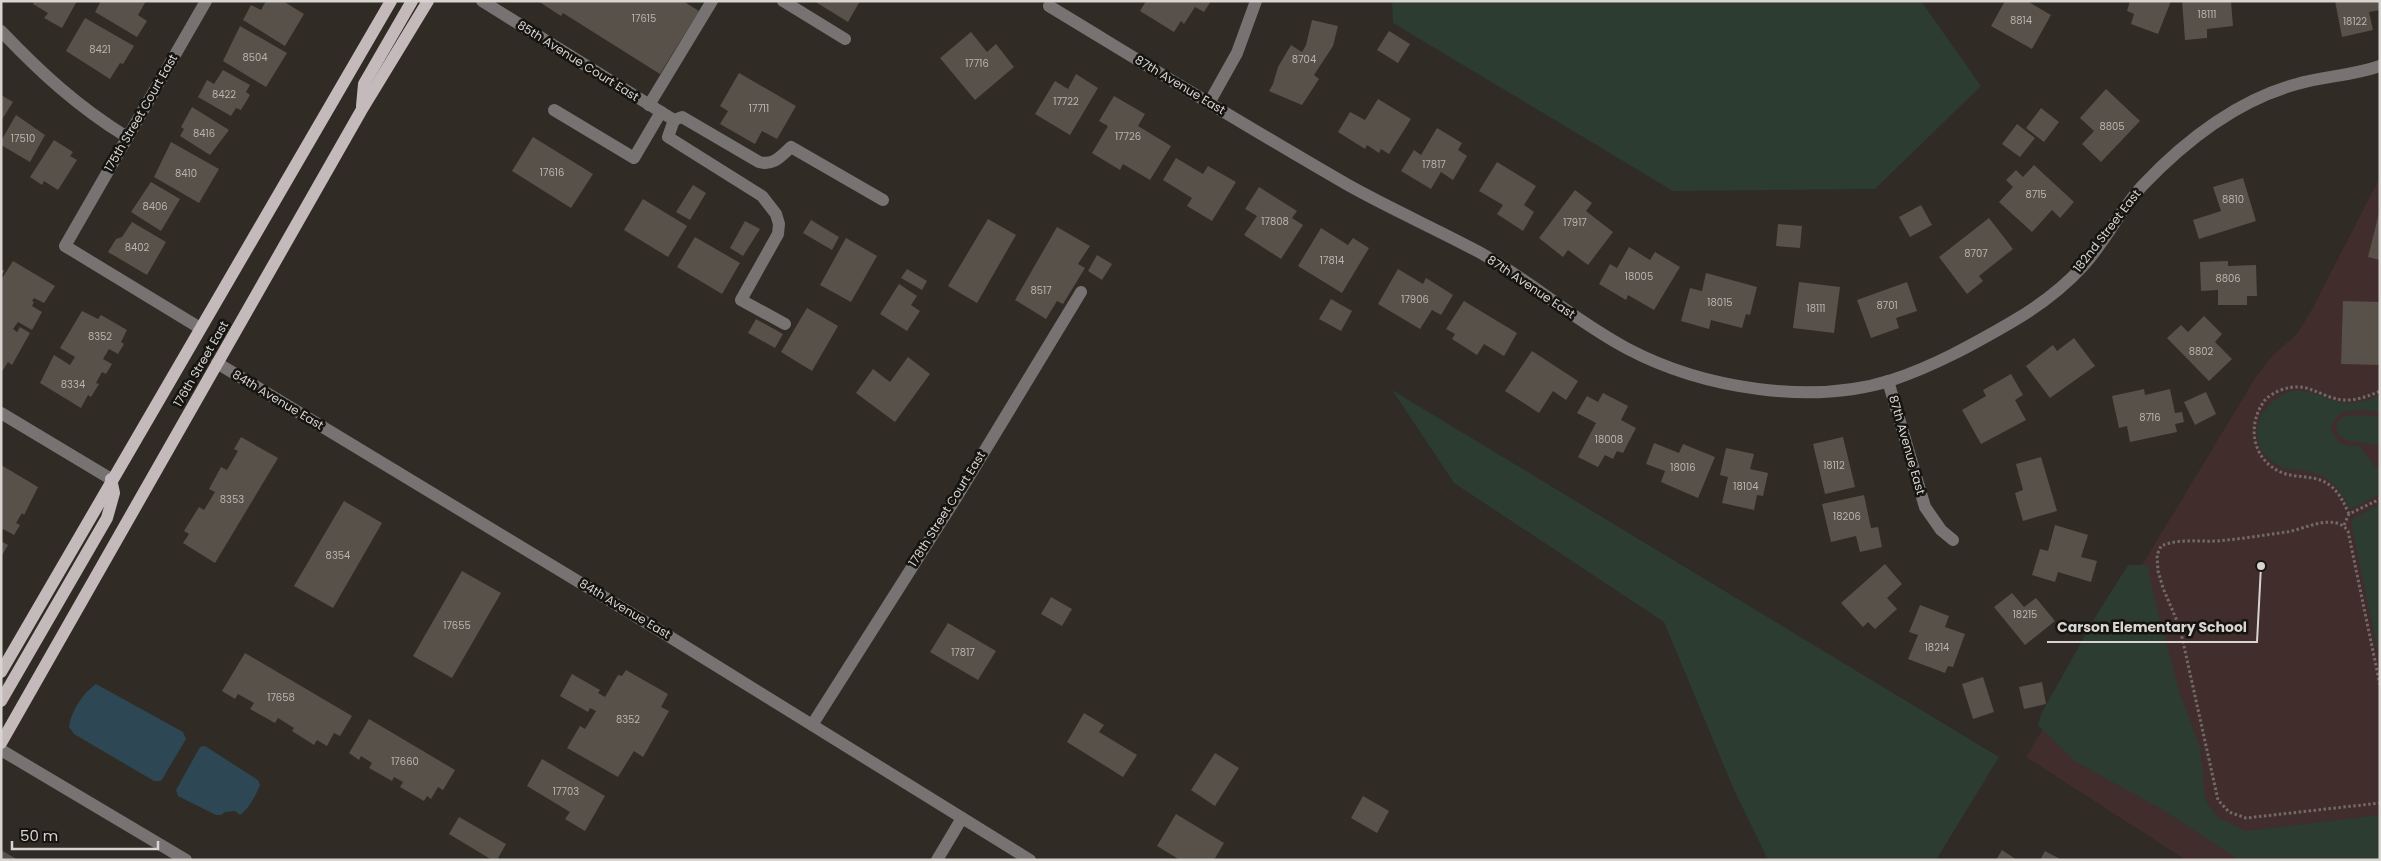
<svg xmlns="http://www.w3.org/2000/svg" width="2381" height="861" viewBox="0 0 2381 861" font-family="Poppins,sans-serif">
  <rect width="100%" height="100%" fill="#302b24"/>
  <polygon fill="#412d2b" points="2380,177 2380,860 2186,860 2026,757 2257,375 2274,354 2297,334 2310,313"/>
  <g fill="#2c3c30">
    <polygon points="1392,1 1921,1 1981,86 1875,189 1673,191 1393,23"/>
    <polygon points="1392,390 1999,757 1936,860 1768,860 1734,790 1664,622 1454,483"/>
    <path d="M2295,390C2332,393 2337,414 2380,395V412C2360,411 2336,404 2331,429C2336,444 2345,446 2359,446L2380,472V494L2350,510C2342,489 2329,475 2306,471C2292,469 2282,470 2270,460C2242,434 2263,398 2295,390Z"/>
    <polygon points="2350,415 2380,416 2380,445 2348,441 2338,435 2336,424 2344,416"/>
    <polygon points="2380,504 2380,661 2351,522 2354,518"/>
    <polygon points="2128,565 2148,565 2152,589 2180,694 2200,747 2205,799 2217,817 2245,831 2380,815 2380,860 2240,860 2161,809 2073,760 2038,725 2041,714 2097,614"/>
  </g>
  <g fill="#2d4755">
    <path d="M96,684L183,732L186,739L161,781H154L74,734L69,727C71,711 83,693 96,684Z"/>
    <path d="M205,746L258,780L260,785C256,795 249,809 240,815L235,811L225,812L221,815H216L178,796L176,790L200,747Z"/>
  </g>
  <g fill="#58514a">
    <polygon points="34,1 77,1 62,28 44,18 48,13 33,4"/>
    <polygon points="101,1 146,1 138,15 147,21 137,37 95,12"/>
    <polygon points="266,1 283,1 304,14 285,46 243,20 251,5 261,10"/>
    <polygon points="538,1 683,1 699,11 660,74 563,13 561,16"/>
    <polygon points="814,1 860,1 848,22"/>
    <polygon points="1146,1 1211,1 1204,12 1195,7 1184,24 1181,21 1174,32 1140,11"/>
    <polygon points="2005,1 2027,1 2051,15 2032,49 1991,26"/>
    <polygon points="2130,1 2171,1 2158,34 2131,24 2134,14 2127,11"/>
    <polygon points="2182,1 2231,1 2233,26 2207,29 2207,38 2185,40"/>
    <polygon points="2335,1 2380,1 2380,10 2369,12 2373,30 2342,37"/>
    <polygon points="85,18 134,46 123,64 120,63 110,79 66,51"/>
    <polygon points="1312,20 1338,26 1333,46 1314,75 1319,79 1302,105 1269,91 1273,84 1278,67 1291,45 1302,52 1306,45"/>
    <polygon points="240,26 287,53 266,87 223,61"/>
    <polygon points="1389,31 1410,44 1398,63 1377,50"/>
    <polygon points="971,32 987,52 996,44 1014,67 975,100 940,58"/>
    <polygon points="223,70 250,85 246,92 250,95 241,110 236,108 231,116 198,97 207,80 214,84"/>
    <polygon points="739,73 796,106 777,139 762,131 755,144 720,124 728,111 720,106"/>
    <polygon points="1076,74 1098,88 1070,135 1035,114 1055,81 1068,89"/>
    <polygon points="2106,89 2140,121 2101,162 2082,144 2094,131 2080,118"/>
    <polygon points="1,95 13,102 1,121"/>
    <polygon points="1114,96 1145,114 1138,126 1171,146 1150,180 1123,164 1120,170 1092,153 1108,126 1099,121"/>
    <polygon points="1378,99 1411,119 1389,154 1381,149 1379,153 1367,145 1365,149 1338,132 1350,112 1365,120"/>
    <polygon points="192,107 229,130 210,155 180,136 184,129 181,127"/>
    <polygon points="2041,108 2059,122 2044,142 2026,128"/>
    <polygon points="16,115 45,135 30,162 1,145 1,141"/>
    <polygon points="2017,124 2035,138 2020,157 2002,144"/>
    <polygon points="1437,128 1462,143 1458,150 1467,156 1453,180 1441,172 1431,189 1401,171 1414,150 1421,155"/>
    <polygon points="533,137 593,174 571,208 512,171"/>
    <polygon points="54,140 73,152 70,156 77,160 58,190 44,181 42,185 30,177"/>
    <polygon points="171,142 219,169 199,203 154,177"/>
    <polygon points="1176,158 1203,174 1208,166 1236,182 1212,221 1187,206 1192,198 1163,180"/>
    <polygon points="1497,162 1536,186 1524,205 1534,212 1523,231 1497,214 1503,205 1479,191"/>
    <polygon points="2034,165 2074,202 2060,218 2052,210 2032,232 1999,202 2013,187 2006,180 2016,170 2023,177"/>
    <polygon points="2243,178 2256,221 2199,239 2193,220 2221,211 2213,187"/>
    <polygon points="151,182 180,199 161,231 131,212"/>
    <polygon points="693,185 706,193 690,220 676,212"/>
    <polygon points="1259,187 1297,211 1292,218 1303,225 1281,259 1244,235 1257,216 1245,209"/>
    <polygon points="1575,190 1592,203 1586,211 1613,232 1588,265 1568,250 1563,257 1539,238"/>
    <polygon points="643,199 687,226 668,257 624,230"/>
    <polygon points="1921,205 1932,225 1910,237 1899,217"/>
    <polygon points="2380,209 2380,260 2368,257"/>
    <polygon points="1989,218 2013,249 1979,276 1983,281 1967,294 1939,257"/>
    <polygon points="988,219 1016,235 977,303 948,286"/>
    <polygon points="811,220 839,237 832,250 803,233"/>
    <polygon points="745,221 760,229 743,256 730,248"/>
    <polygon points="132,222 166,242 147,275 108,252 116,239 122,237"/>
    <polygon points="1778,224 1802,226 1800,248 1776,246"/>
    <polygon points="1057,227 1090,246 1078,264 1085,268 1063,304 1057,301 1046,319 1015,300"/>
    <polygon points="1321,228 1348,245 1353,238 1369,248 1342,293 1298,266"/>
    <polygon points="695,237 740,263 722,294 677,267"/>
    <polygon points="846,238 877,256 851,302 820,285"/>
    <polygon points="1629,247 1650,260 1655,252 1680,267 1654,310 1628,295 1626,300 1599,284 1610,264 1617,268"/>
    <polygon points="1097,255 1112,264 1102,280 1088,271"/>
    <polygon points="13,261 55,286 44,303 34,298 32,301 34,302 32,306 42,312 32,330 18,322 13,329 17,332 20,327 30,333 12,365 8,362 1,373 1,280"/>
    <polygon points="2228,261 2228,266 2256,265 2257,296 2247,296 2247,305 2218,305 2218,290 2201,291 2200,262"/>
    <polygon points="907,269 927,281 922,290 901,278"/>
    <polygon points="1398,269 1423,284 1426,278 1453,295 1441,315 1432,310 1420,329 1378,304"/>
    <polygon points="1706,273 1757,287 1750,315 1746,314 1742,328 1711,320 1709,329 1681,321 1690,288 1702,291"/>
    <polygon points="1799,282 1840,287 1834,333 1793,328"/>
    <polygon points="1907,282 1917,311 1896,318 1899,328 1871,338 1857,300"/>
    <polygon points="899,284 917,296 911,305 920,311 907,331 880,314"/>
    <polygon points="1331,299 1352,311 1341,331 1319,319"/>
    <polygon points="1464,301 1517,333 1504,356 1484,344 1477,355 1452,339 1455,334 1446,329"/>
    <polygon points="2343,301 2380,302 2380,365 2341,364"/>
    <polygon points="807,308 838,326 812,371 781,352"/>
    <polygon points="82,311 98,319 101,315 127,330 121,342 124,344 118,354 109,349 103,359 112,364 106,374 102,372 96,383 99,384 91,397 88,395 81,408 40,383 54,355 70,365 75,357 60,348"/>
    <polygon points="2204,316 2222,334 2215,342 2232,359 2209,381 2167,338 2181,325 2188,332"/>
    <polygon points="756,319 783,334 775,348 748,333"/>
    <polygon points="2074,338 2095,366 2050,398 2026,366 2053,345 2057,351"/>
    <polygon points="1532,351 1578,381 1566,400 1553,391 1539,413 1505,391"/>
    <polygon points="908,357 930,374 895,422 856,393 873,369 890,382"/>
    <polygon points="2011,374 2023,395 2015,400 2026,420 1981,444 1962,410 1986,396 1983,390"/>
    <polygon points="2144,389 2145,395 2170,389 2175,413 2182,412 2184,422 2175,424 2177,432 2130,442 2127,426 2119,428 2112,396"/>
    <polygon points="2206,392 2216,414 2195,425 2184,402"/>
    <polygon points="1603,393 1628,406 1621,420 1636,428 1623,453 1617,451 1613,459 1605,455 1598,467 1578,457 1596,423 1577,413 1587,396 1598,402"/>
    <polygon points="241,437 278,458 215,563 183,543 189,534 184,531 199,507 204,510 215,492 209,489 221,467 227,470 238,451 234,449"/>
    <polygon points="1843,437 1855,487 1825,494 1813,444"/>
    <polygon points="1654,443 1679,453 1683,444 1715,457 1698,498 1661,482 1665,471 1646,464"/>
    <polygon points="1726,448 1754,454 1750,469 1768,473 1763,496 1757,495 1754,510 1722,503 1728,477 1720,475"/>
    <polygon points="2041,457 2057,511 2023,521 2015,493 2023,490 2016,464"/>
    <polygon points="1,465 38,487 24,515 22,513 16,523 20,525 14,535 3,529 1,532"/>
    <polygon points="1864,495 1871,528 1878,527 1882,547 1860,552 1856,536 1831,542 1822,504"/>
    <polygon points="344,501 382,523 333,608 294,586"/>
    <polygon points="2055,525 2088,535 2081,557 2097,561 2091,582 2058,572 2055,582 2032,575 2040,549 2048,551"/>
    <polygon points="1,541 8,545 1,557"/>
    <polygon points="1885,564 1902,584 1887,598 1897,609 1875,629 1868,622 1863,627 1841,603"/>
    <polygon points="462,571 501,593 452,678 413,656"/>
    <polygon points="2012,593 2024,607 2036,598 2055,621 2025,645 1994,607"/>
    <polygon points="1051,597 1072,609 1062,626 1041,614"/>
    <polygon points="1920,605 1949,616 1945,627 1965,634 1953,667 1948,666 1945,673 1908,659 1918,635 1909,632"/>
    <polygon points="948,623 996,651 978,680 930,652"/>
    <polygon points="245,653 352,716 340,736 334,733 327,746 317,740 314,745 292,731 294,728 278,718 275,723 250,709 254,703 238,694 235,699 222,691"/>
    <polygon points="626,670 668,694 661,707 669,711 643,757 634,751 618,777 567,748 580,726 585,729 596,711 590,708 588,712 560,696 572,674 600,690 598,693 605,697 618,675 622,676"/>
    <polygon points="1983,677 1994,712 1973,719 1962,684"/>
    <polygon points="2042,682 2046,704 2024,709 2019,687"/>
    <polygon points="1084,713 1104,725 1099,732 1137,755 1123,777 1067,742"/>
    <polygon points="369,719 455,770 443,790 438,787 431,799 427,796 424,801 400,787 403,782 394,777 392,781 369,768 372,763 361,756 359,760 349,753"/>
    <polygon points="1215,753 1239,768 1215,806 1191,790"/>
    <polygon points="542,759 605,796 585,831 565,819 570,812 527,786"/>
    <polygon points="1363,796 1389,811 1377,833 1351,818"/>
    <polygon points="1176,814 1224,843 1214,860 1180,860 1157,846"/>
    <polygon points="459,817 506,844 497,860 492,860 449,834"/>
    <polygon points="1,850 18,860 1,860"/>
    <polygon points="2002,850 2017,860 1996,860"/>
    <polygon points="2045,851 2062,860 2040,860"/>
  </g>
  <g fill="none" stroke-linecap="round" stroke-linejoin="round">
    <g stroke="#706b66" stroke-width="3" stroke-dasharray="2.5 2.5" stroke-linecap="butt">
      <polyline points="1,271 5,273"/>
      <path d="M2349,514C2344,503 2340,494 2331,486C2316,474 2299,479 2283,473C2252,461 2246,425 2265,400C2269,396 2275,392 2281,390C2308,380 2318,397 2343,400C2355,401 2369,396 2380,391"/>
      <polyline points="2344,525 2349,514 2380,499"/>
      <path d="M2380,685L2348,531C2334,512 2306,529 2287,532C2264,535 2241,539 2218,541C2198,542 2180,538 2161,546L2157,555L2158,571L2163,588L2180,628L2218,800L2229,812L2246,818L2380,803"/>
    </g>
    <g stroke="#787373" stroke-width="12">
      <polyline points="482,1 674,120"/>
      <polyline points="783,1 845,39"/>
      <path d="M1049,6C1148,66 1247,127 1348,185C1391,209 1436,229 1479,252C1531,281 1575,321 1628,349C1702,388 1811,406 1892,380C1934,366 1972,345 2010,323C2036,308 2063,288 2083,266C2106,241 2120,210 2143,185C2185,141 2238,100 2297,84C2324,76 2352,76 2380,66"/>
      <path d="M1,31C40,72 78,107 127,137"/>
      <polyline points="1209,103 1237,53 1256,1"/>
      <polyline points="649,105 712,1"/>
      <polyline points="554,110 634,158 661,112"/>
      <polyline points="674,120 668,137 762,196 776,214 779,224 778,234 741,300 785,324"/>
      <path d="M674,120L682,117L759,162C774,166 781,156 791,147L883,200"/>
      <polyline points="200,328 65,246 206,1"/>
      <polyline points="217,363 670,637 1030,860"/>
      <polyline points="1888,381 1925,507 1941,530 1953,540"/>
      <polyline points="1,413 111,479"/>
      <polyline points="812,725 956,498 1081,292"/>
      <polyline points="1,750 186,860"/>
      <polyline points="937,860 962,818"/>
    </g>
    <g stroke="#c5babb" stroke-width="12">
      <polyline points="362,106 364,84 412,1"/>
      <polyline points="1,672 391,1"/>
      <polyline points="1,701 107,518 114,493 111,479"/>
      <polyline points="1,743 361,111 428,1"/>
    </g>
  </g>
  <g text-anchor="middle" stroke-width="5" stroke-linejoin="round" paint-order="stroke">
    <g font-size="10" fill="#b8b3ae">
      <text x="2207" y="18">18111</text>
      <text x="644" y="22">17615</text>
      <text x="2021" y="24">8814</text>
      <text x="2355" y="25">18122</text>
      <text x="100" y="53">8421</text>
      <text x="255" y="61">8504</text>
      <text x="1304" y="63">8704</text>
      <text x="977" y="67">17716</text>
      <text x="224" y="98">8422</text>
      <text x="1066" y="105">17722</text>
      <text x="759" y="112">17711</text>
      <text x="2112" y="130">8805</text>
      <text x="204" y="137">8416</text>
      <text x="1128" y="140">17726</text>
      <text x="23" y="142">17510</text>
      <text x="1434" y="168">17817</text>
      <text x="552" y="176">17616</text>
      <text x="186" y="177">8410</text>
      <text x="2036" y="198">8715</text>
      <text x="2233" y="203">8810</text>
      <text x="155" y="210">8406</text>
      <text x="1275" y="225">17808</text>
      <text x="1575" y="226">17917</text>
      <text x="137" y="251">8402</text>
      <text x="1976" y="257">8707</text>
      <text x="1332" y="264">17814</text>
      <text x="1639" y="280">18005</text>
      <text x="2228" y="282">8806</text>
      <text x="1041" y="294">8517</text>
      <text x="1415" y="303">17906</text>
      <text x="1720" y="306">18015</text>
      <text x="1887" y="309">8701</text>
      <text x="1816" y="312">18111</text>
      <text x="100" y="340">8352</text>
      <text x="2201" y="355">8802</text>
      <text x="73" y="388">8334</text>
      <text x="2150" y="421">8716</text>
      <text x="1609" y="443">18008</text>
      <text x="1834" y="469">18112</text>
      <text x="1683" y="471">18016</text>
      <text x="1746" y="490">18104</text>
      <text x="232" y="503">8353</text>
      <text x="1847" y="520">18206</text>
      <text x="338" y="559">8354</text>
      <text x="2025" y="618">18215</text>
      <text x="457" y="629">17655</text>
      <text x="1937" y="651">18214</text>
      <text x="963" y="656">17817</text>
      <text x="281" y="701">17658</text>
      <text x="628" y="723">8352</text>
      <text x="405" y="765">17660</text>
      <text x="566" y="795">17703</text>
    </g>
    <g font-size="12" fill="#d8d4d0" stroke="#161411">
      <text transform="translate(578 61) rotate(32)" y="4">85th Avenue Court East</text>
      <text transform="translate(1180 85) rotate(31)" y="4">87th Avenue East</text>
      <text transform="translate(141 113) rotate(-60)" y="4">175th Street Court East</text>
      <text transform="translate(2107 231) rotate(-52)" y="4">182nd Street East</text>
      <text transform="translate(1531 287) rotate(34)" y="4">87th Avenue East</text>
      <text transform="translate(201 364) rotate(-60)" y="4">176th Street East</text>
      <text transform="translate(278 400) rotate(31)" y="4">84th Avenue East</text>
      <text transform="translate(1907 445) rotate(74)" y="4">87th Avenue East</text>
      <text transform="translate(947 509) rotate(-58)" y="4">178th Street Court East</text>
      <text transform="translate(625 609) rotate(31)" y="4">84th Avenue East</text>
    </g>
  </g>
  <path fill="none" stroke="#d8d4d0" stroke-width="2" d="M2261 566L2257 642H2047"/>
  <circle fill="#d8d4d0" stroke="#161411" stroke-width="2" cx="2261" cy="566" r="5"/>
  <g font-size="14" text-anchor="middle" font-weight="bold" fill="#d8d4d0" stroke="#161411" stroke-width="5" stroke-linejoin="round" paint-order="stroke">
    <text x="2152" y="632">Carson Elementary School</text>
  </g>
  <rect width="2381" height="861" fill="none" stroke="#d8d4d0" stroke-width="5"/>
  <path d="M12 841v8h146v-8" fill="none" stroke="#d8d4d0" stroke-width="2.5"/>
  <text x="20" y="841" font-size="15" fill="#d8d4d0" stroke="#161411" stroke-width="4" paint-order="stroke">50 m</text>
</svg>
